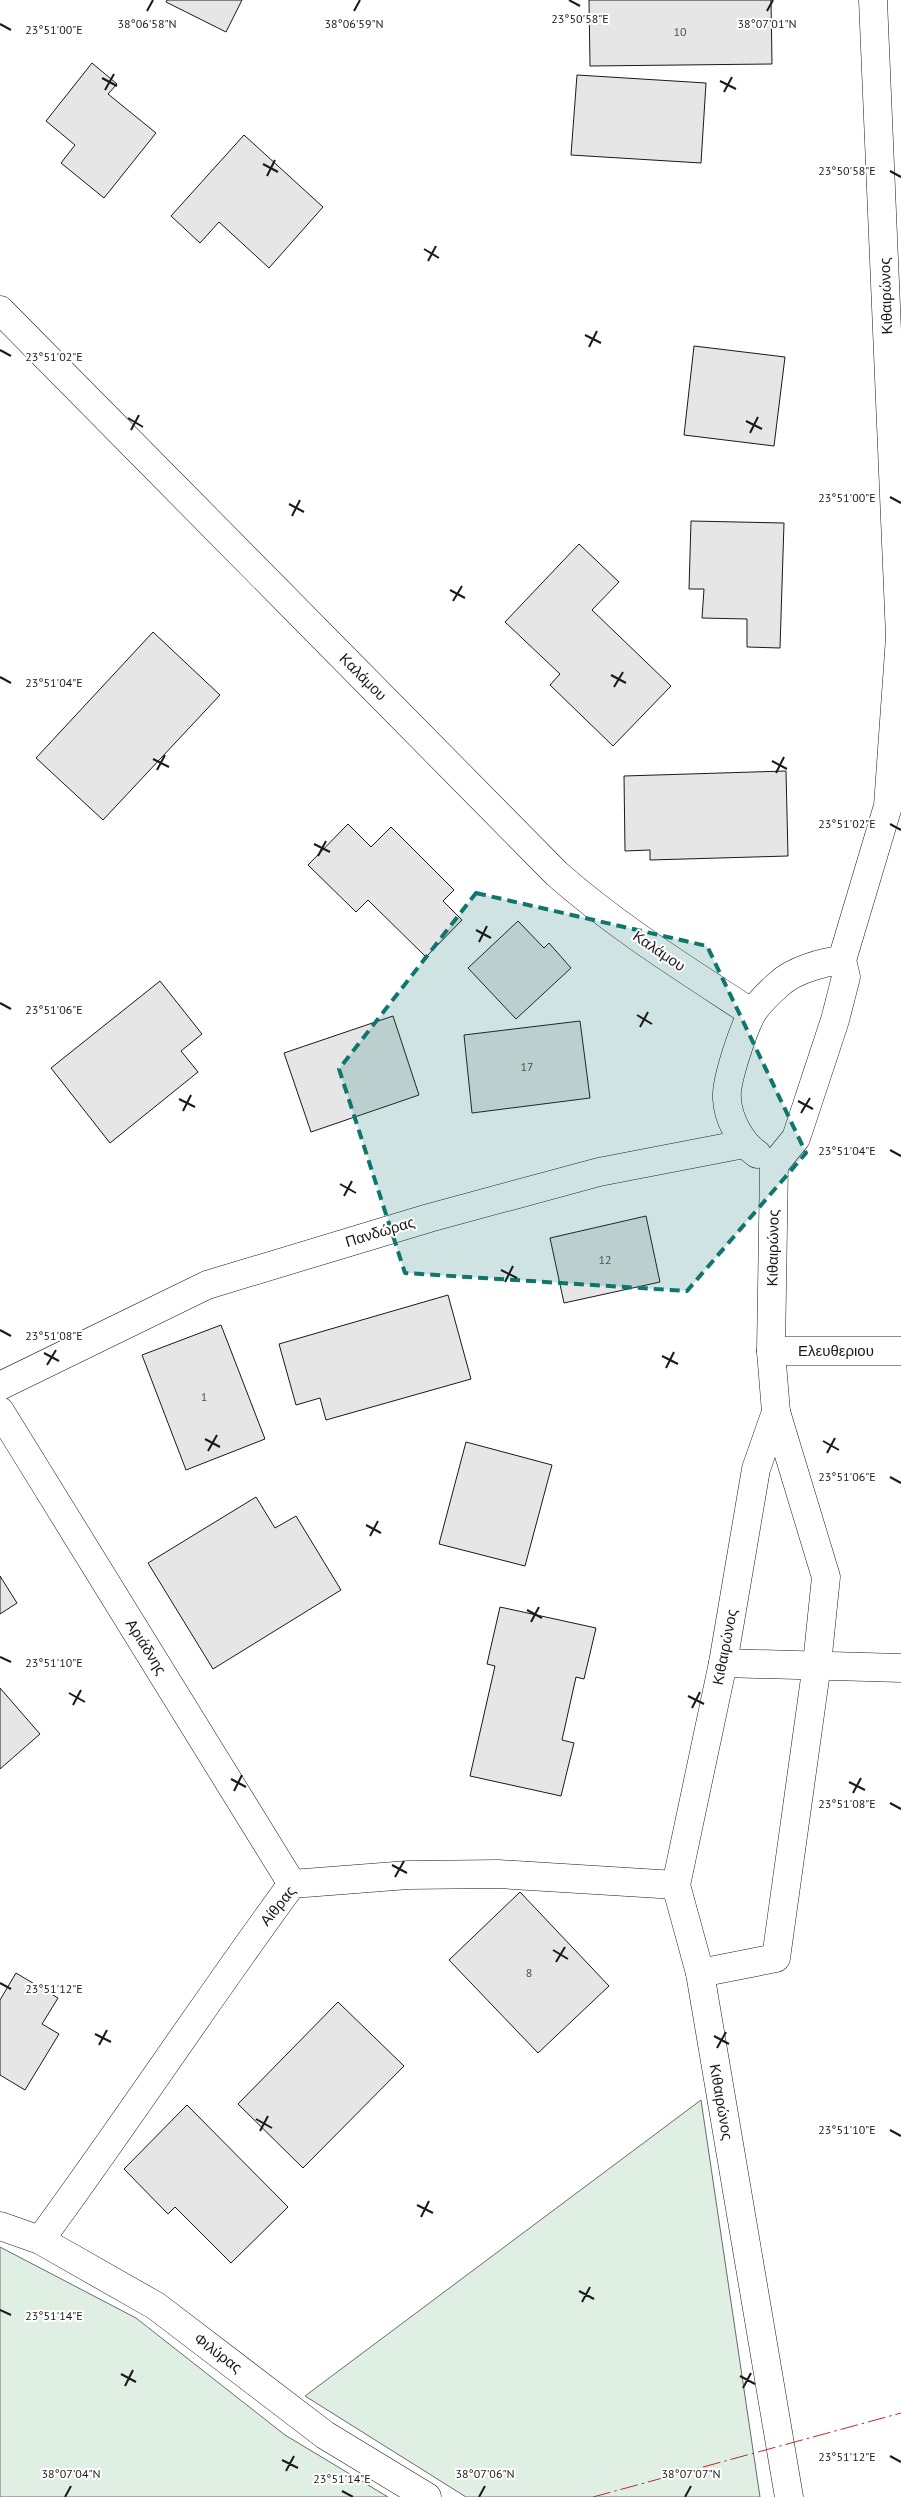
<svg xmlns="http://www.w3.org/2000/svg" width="901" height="2497" viewBox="0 0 901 2497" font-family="'PT Sans',sans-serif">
  <rect width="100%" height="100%" fill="#fff"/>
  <g fill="#e0efe3" stroke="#6a6a6a">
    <polygon points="701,2100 760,2497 466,2497 305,2396"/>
    <polygon points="0,2247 136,2318 285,2435 388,2497 0,2497"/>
  </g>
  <g fill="#e6e6e6" stroke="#1a1a1a">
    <polygon points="167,0 242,0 226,32 166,2"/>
    <polygon points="589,0 771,0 772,64 590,66"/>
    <polygon points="92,63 117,84 108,94 156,133 104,198 61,163 75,145 46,121"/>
    <polygon points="577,75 706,83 701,163 571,155"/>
    <polygon points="244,135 323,207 269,268 219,222 200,243 171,216"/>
    <polygon points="694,346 785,357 774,446 684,435"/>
    <polygon points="691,521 784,523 780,648 747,647 747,619 702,618 704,589 689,589"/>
    <polygon points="579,544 619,582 592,610 671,686 613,746 550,685 560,674 505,622"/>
    <polygon points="153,632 220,695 103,820 36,758"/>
    <polygon points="786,771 788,856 650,860 650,850 625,851 624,776"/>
    <polygon points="348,824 371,847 391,827 454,890 443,901 462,920 426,957 368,900 356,912 308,865"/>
    <polygon points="518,921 544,948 549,943 571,968 516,1019 468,968"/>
    <polygon points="160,981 202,1034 181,1051 198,1072 110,1143 51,1068"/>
    <polygon points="393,1016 419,1095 311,1132 284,1053"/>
    <polygon points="580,1021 590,1098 472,1113 464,1035"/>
    <polygon points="646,1216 660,1282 564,1303 550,1238"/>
    <polygon points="448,1295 471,1379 326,1420 320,1398 296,1405 279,1344"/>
    <polygon points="221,1325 265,1439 186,1470 142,1355"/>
    <polygon points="466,1442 552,1465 525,1566 439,1544"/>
    <polygon points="256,1497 275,1528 296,1516 341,1590 213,1669 148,1563"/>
    <polygon points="0,1576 17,1603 0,1614"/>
    <polygon points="500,1607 596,1628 584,1679 576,1677 562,1740 574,1743 561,1796 470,1776 495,1666 487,1664"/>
    <polygon points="0,1688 40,1734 0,1769"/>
    <polygon points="520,1892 609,1986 538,2053 449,1960"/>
    <polygon points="16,1973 58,1998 42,2024 59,2034 25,2090 0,2075 0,2000"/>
    <polygon points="338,2002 404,2066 303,2168 238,2104"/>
    <polygon points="187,2105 288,2207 231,2263 175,2207 168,2214 124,2169"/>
  </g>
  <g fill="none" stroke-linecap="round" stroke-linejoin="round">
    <g stroke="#1a1a1a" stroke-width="29">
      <g id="street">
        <path d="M0,310L557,874C617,927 685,969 752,1013"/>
        <path d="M757,1154C741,1143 728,1119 727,1099C725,1082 743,1031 751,1015C757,1004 770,992 779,984C794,970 823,962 842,960"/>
        <polyline points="771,1351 901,1351"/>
        <polyline points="0,1386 207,1285 429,1218 599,1172 744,1144"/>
        <polyline points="0,1411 292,1884"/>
        <polyline points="723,1663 901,1668"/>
        <polyline points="700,1973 776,1958 817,1664 826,1577 776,1412"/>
        <polyline points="0,2226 40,2240 156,2306 325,2435 427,2497"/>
        <path d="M40,2240C126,2123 206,2001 292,1884L408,1875L498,1874L676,1885"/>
        <polyline points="789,2497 700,1973 676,1885 723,1663 756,1469 776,1412 771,1351 774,1165 796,1138 802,1120 835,1020 846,977 842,960 888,806 900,637 873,0"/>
      </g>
    </g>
    <use href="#street" stroke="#fff" stroke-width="28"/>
    <polyline stroke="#c62828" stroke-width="1" stroke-dasharray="18 4 2.5 4" stroke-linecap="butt" points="593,2497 901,2413"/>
  </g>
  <path fill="#0f766e" fill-opacity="0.2" stroke="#0f766e" stroke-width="4" stroke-dasharray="10 6" stroke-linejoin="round" d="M476,893L707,946L806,1153L687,1291L405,1273L339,1069Z"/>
  <path fill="none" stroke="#1a1a1a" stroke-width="2" d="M569,0L580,6M147,11L153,0M354,11L360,0M767,11L773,0M0,24L11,30M102,78L117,86M720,81L736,89M105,90L114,74M724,92L732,77M263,164L278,172M890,171L901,177M267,176L275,160M424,249L439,258M428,261L436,246M585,335L601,343M589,347L597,331M0,350L11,356M128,418L143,427M746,421L762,429M131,430L139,415M750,433L758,417M890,497L901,503M289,504L304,512M292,516L300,500M450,590L465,598M453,601L462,586M611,675L626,683M0,677L11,683M614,687L623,672M153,759L169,767M772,761L787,769M157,770L165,755M776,773L784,757M890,824L901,830M314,844L330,852M318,856L326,841M476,930L491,938M479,942L487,926M0,1003L11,1009M637,1015L652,1024M640,1027L648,1012M179,1099L195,1107M798,1101L813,1109M183,1111L191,1095M801,1113L810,1098M890,1150L901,1156M340,1184L356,1193M344,1196L352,1181M501,1270L517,1278M505,1282L513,1266M0,1330L11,1336M44,1353L59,1361M662,1356L678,1364M47,1365L56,1350M666,1368L674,1352M205,1439L220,1447M823,1441L839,1450M208,1451L217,1435M827,1453L835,1438M890,1477L901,1483M366,1525L381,1533M370,1536L378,1521M527,1610L542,1618M531,1622L539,1607M0,1657L11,1662M69,1693L85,1702M688,1696L704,1704M73,1705L81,1690M692,1708L700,1692M231,1779L246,1787M849,1782L865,1790M234,1791L242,1775M853,1793L861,1778M890,1803L901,1809M392,1865L407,1873M395,1877L404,1861M553,1950L568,1959M556,1962L565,1947M0,1983L11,1989M95,2034L111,2042M714,2036L729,2044M99,2045L107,2030M717,2048L726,2032M256,2119L272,2128M890,2130L901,2136M260,2131L268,2116M417,2205L433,2213M421,2217L429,2201M579,2291L594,2299M582,2302L590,2287M0,2310L11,2315M121,2374L136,2382M740,2376L755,2384M125,2386L133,2370M743,2388L751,2373M890,2456L901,2462M282,2460L298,2468M286,2471L294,2456M342,2491L353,2497M65,2497L71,2486M479,2497L485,2486M685,2497L691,2486"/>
  <g text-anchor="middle" stroke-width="4" stroke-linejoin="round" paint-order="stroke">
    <g font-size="12" fill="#4d4d4d">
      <text x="680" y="36">10</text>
      <text x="527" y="1071">17</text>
      <text x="605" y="1264">12</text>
      <text x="204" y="1401">1</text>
      <text x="529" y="1977">8</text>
    </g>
    <g font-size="15" fill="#1a1a1a" stroke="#fff">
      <text transform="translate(886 296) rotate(-92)" y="5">Κιθαιρώνος</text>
      <text transform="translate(363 677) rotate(45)" y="5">Καλάμου</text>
      <text transform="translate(659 951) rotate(34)" y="5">Καλάμου</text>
      <text transform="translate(380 1232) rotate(-17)" y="5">Πανδώρας</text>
      <text transform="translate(773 1248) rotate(-89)" y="5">Κιθαιρώνος</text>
      <text x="836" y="1356">Ελευθεριου</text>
      <text transform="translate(146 1647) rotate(58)" y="5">Αριάδνης</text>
      <text transform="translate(725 1647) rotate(-79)" y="5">Κιθαιρώνος</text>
      <text transform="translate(278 1906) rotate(-51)" y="5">Αίθρας</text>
      <text transform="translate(721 2102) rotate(80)" y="5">Κιθαιρώνος</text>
      <text transform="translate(218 2353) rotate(37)" y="5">Φιλύρας</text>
    </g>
  </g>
  <g font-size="12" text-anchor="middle" fill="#1a1a1a" stroke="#fff" stroke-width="4" stroke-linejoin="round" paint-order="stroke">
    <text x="580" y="23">23°50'58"E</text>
    <text x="147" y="28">38°06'58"N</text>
    <text x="354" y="28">38°06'59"N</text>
    <text x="767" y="28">38°07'01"N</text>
    <text x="54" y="34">23°51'00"E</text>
    <text x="847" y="175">23°50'58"E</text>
    <text x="54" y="361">23°51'02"E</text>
    <text x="847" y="502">23°51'00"E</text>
    <text x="54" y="687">23°51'04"E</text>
    <text x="847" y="828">23°51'02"E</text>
    <text x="54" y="1014">23°51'06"E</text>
    <text x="847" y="1155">23°51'04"E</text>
    <text x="54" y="1340">23°51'08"E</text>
    <text x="847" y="1481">23°51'06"E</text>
    <text x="54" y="1667">23°51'10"E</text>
    <text x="847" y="1808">23°51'08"E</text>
    <text x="54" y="1993">23°51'12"E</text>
    <text x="847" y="2134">23°51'10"E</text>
    <text x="54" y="2320">23°51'14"E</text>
    <text x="847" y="2461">23°51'12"E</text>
    <text x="71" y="2478">38°07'04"N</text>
    <text x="485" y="2478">38°07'06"N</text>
    <text x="691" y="2478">38°07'07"N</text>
    <text x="342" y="2483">23°51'14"E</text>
  </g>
</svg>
